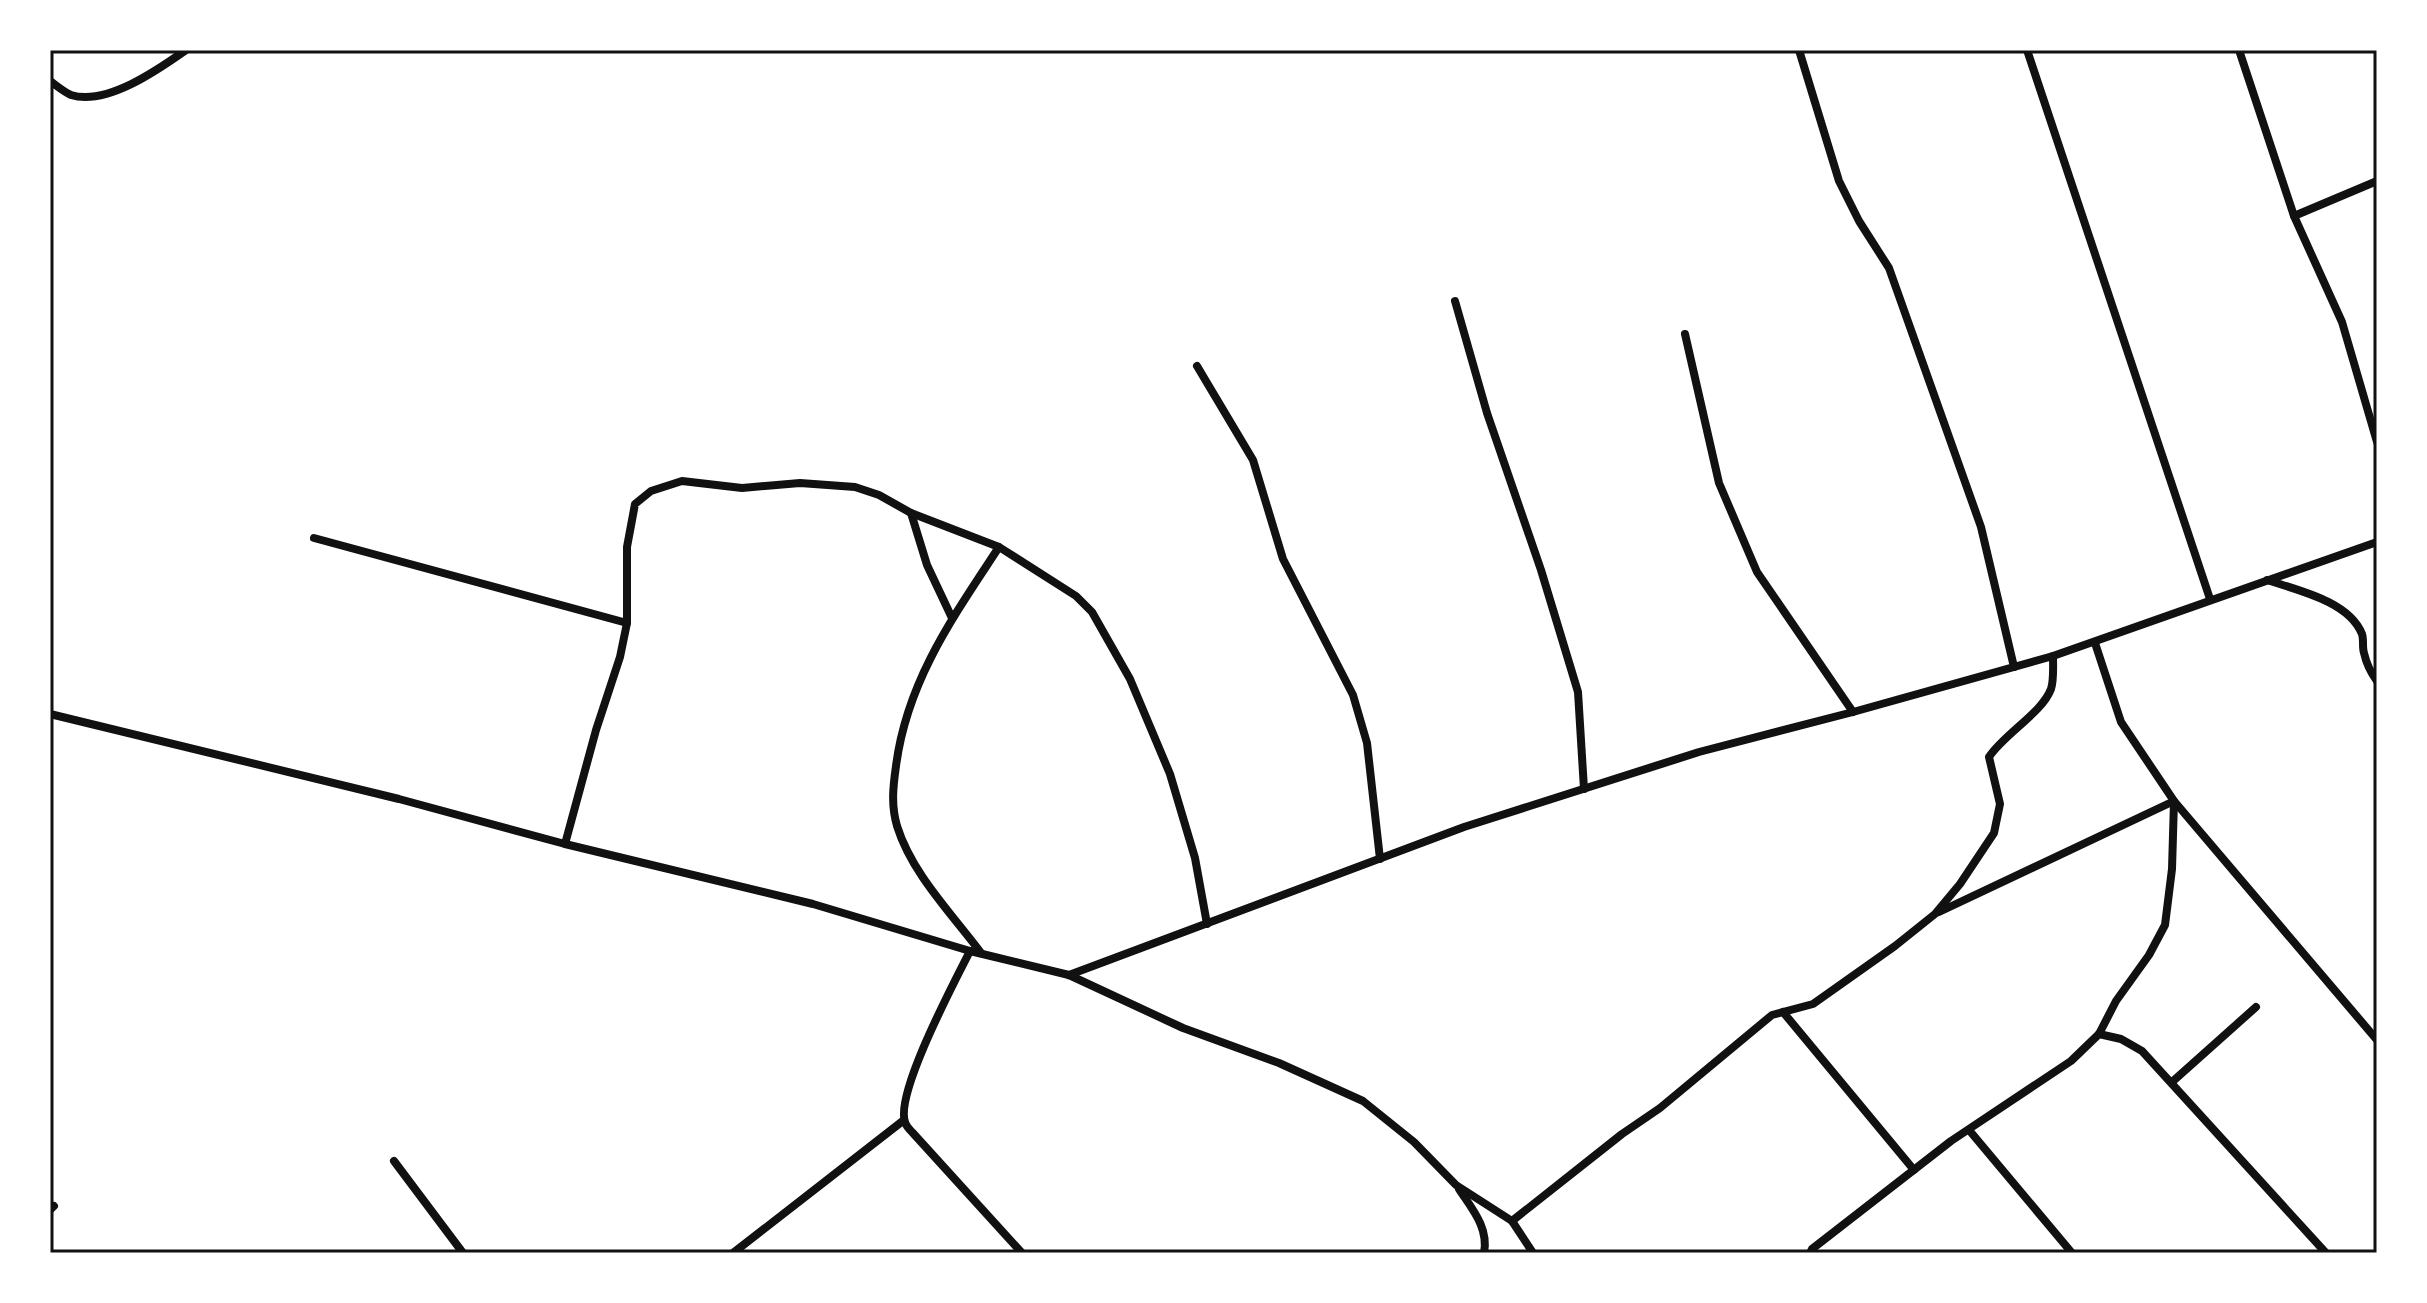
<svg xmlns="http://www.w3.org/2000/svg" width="2427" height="1303" viewBox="0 0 2427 1303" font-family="Karla,sans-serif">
  <rect width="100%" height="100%" fill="#fff"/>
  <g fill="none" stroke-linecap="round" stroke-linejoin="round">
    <g stroke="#111" stroke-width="8">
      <polyline points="1799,50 1839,181 1859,221 1889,268 1981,527 2014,667"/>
      <polyline points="2027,50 2210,599"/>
      <polyline points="2239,50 2294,216 2342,322 2377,442"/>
      <path d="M50,81C57,86 64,92 71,95C107,106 159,69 186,50"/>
      <polyline points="2294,216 2377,181"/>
      <polyline points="1455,301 1487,413 1541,570 1578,692 1584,789"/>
      <polyline points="1685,334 1719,483 1757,572 1853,712"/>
      <polyline points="1197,366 1253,460 1283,559 1353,695 1367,743 1380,859"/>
      <polyline points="911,513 927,565 952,618"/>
      <polyline points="314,538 627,623"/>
      <path d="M2267,580C2297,590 2349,601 2362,634C2364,640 2362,647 2364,653C2366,662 2371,673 2377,681"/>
      <polyline points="50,714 399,799 565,844 813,904 970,951 1069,975 1183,1028 1279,1063 1363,1101 1414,1142 1456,1185 1512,1221 1533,1253"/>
      <polyline points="565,844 596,730 620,657 627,623 627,547 635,504 651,491 682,481 742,488 800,483 855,487 879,495 911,513 999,547 1076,596 1092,612 1130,679 1170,774 1195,858 1207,924"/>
      <polyline points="1939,912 2174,801 2377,1040"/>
      <path d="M970,951C955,981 895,1093 905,1122C906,1126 909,1129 912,1132L1022,1253"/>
      <path d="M981,953C952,914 912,874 897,826C891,805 893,787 896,766C907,681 953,617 999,547"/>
      <polyline points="1069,975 1464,827 1699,752 1853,712 2053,656 2377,542"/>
      <polyline points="1783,1012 1914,1170"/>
      <polyline points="2099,1034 2121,1039 2142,1051 2326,1253"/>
      <polyline points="2172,1082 2256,1007"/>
      <polyline points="1969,1130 2072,1253"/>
      <polyline points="394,1161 463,1253"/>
      <path d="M1459,1189C1472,1209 1489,1228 1484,1253"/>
      <polyline points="50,1210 54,1206"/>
      <path d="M1512,1221L1622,1134L1660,1108L1772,1015L1813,1004L1895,946L1935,914L1960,884L1994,833L2000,804L1989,757C2004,734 2042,713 2051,689C2054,680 2053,666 2053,656"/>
      <polyline points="733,1253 904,1120"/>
      <polyline points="1810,1253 1812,1249 1951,1141 2071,1061 2099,1034 2116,1001 2149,955 2165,925 2172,869 2174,801 2121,722 2095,643"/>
    </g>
  </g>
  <rect width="2427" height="1303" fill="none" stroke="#ffffff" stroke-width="104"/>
  <rect x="52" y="52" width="2323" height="1199" fill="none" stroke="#111" stroke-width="3"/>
</svg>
